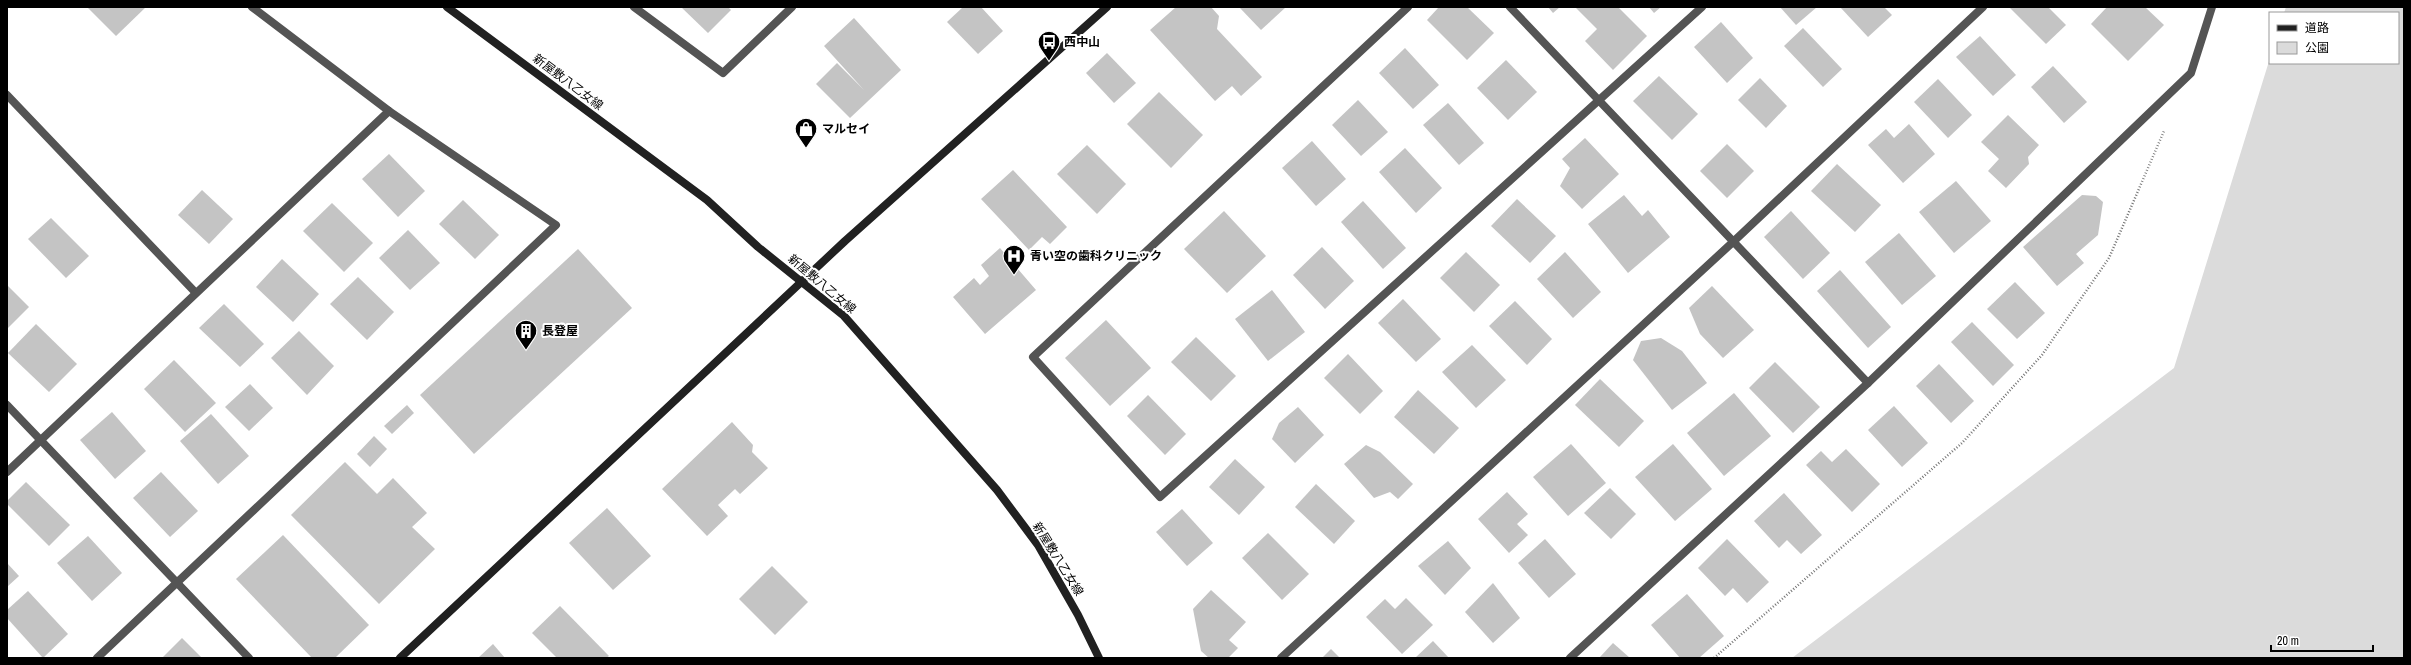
<svg xmlns="http://www.w3.org/2000/svg" width="2411" height="665" viewBox="0 0 2411 665" font-family="'Archivo Narrow','Noto Sans JP',sans-serif">
  <rect width="100%" height="100%" fill="#fff"/>
  <polygon fill="#dbdbdb" points="2286,7 2404,7 2404,658 1792,658 2174,368 2270,58 2270,63 2398,63 2398,13 2284,13"/>
  <g fill="#c4c4c4">
    <polygon points="87,7 146,7 116,36"/>
    <polygon points="681,7 728,7 731,10 708,33"/>
    <polygon points="963,7 981,7 1003,31 978,54 947,22"/>
    <polygon points="1176,7 1211,7 1219,16 1217,29 1262,77 1241,96 1232,86 1215,101 1150,30"/>
    <polygon points="1239,7 1286,7 1261,30"/>
    <polygon points="1439,7 1467,7 1494,33 1467,60 1427,20"/>
    <polygon points="1548,7 1560,7 1553,13"/>
    <polygon points="1575,7 1618,7 1647,36 1613,70 1585,41 1597,29"/>
    <polygon points="1649,7 1661,7 1654,13"/>
    <polygon points="1780,7 1817,7 1796,25"/>
    <polygon points="1840,7 1884,7 1892,15 1868,37"/>
    <polygon points="2009,7 2048,7 2066,25 2046,44"/>
    <polygon points="2107,7 2145,7 2164,25 2128,61 2091,24"/>
    <polygon points="854,18 901,70 850,118 816,84 837,63 864,90 824,46"/>
    <polygon points="1721,22 1753,58 1727,83 1694,47"/>
    <polygon points="1803,28 1842,69 1823,87 1784,46"/>
    <polygon points="1980,36 2016,75 1993,96 1956,57"/>
    <polygon points="1405,48 1439,85 1413,109 1379,73"/>
    <polygon points="1107,53 1136,83 1114,103 1086,73"/>
    <polygon points="1506,60 1537,92 1508,120 1477,88"/>
    <polygon points="2053,66 2087,102 2064,123 2031,87"/>
    <polygon points="1659,76 1698,114 1672,140 1633,101"/>
    <polygon points="1760,78 1787,106 1766,128 1738,100"/>
    <polygon points="1938,79 1972,115 1948,138 1914,102"/>
    <polygon points="1159,92 1203,135 1171,168 1127,124"/>
    <polygon points="1358,100 1388,132 1361,156 1332,125"/>
    <polygon points="1448,103 1484,143 1459,165 1423,125"/>
    <polygon points="2008,115 2039,145 2028,157 2029,164 2006,188 1988,171 1999,159 1981,142"/>
    <polygon points="1909,124 1935,154 1903,183 1868,145 1886,129 1894,138"/>
    <polygon points="1585,138 1619,174 1582,209 1560,186 1570,168 1562,159"/>
    <polygon points="1312,141 1346,179 1316,206 1282,168"/>
    <polygon points="1727,144 1754,171 1727,198 1700,171"/>
    <polygon points="1087,145 1126,184 1097,214 1057,174"/>
    <polygon points="1405,148 1442,188 1416,213 1379,172"/>
    <polygon points="389,154 425,191 398,217 362,179"/>
    <polygon points="1837,164 1881,205 1855,232 1811,191"/>
    <polygon points="1013,170 1067,227 1050,244 1042,237 1029,250 981,199"/>
    <polygon points="1956,181 1991,221 1954,253 1919,212"/>
    <polygon points="202,190 233,219 209,244 178,215"/>
    <polygon points="1624,195 1642,216 1648,210 1670,237 1628,273 1588,224"/>
    <polygon points="2082,195 2096,196 2103,202 2098,235 2076,254 2084,263 2057,286 2023,247"/>
    <polygon points="1517,199 1556,236 1530,263 1491,226"/>
    <polygon points="463,200 499,235 475,259 439,224"/>
    <polygon points="1363,201 1406,248 1383,269 1341,222"/>
    <polygon points="332,203 373,243 344,272 303,231"/>
    <polygon points="1224,211 1266,256 1227,293 1184,249"/>
    <polygon points="1791,211 1830,253 1803,279 1764,237"/>
    <polygon points="51,218 89,256 66,278 28,239"/>
    <polygon points="408,230 440,263 410,290 379,258"/>
    <polygon points="1899,233 1936,276 1902,305 1865,262"/>
    <polygon points="1322,247 1354,281 1325,309 1293,275"/>
    <polygon points="1000,248 1036,290 985,334 953,297 974,278 980,285 989,276 981,265"/>
    <polygon points="578,249 632,308 474,454 420,395"/>
    <polygon points="1466,252 1500,285 1474,312 1440,278"/>
    <polygon points="1565,252 1601,292 1573,318 1537,279"/>
    <polygon points="282,259 319,294 293,322 256,287"/>
    <polygon points="1840,270 1891,327 1868,348 1817,291"/>
    <polygon points="358,277 394,312 367,340 330,304"/>
    <polygon points="2015,282 2045,313 2017,339 1987,309"/>
    <polygon points="7,285 29,307 7,329"/>
    <polygon points="1712,286 1754,330 1723,358 1700,334 1689,308"/>
    <polygon points="1272,290 1305,332 1268,361 1235,319"/>
    <polygon points="1403,299 1441,339 1416,362 1378,323"/>
    <polygon points="1515,301 1552,339 1527,365 1489,326"/>
    <polygon points="224,304 264,344 240,367 199,328"/>
    <polygon points="1106,320 1151,368 1110,406 1065,358"/>
    <polygon points="1972,322 2014,365 1993,386 1951,342"/>
    <polygon points="36,324 77,364 49,392 8,353"/>
    <polygon points="299,331 334,366 307,395 271,358"/>
    <polygon points="1196,337 1236,376 1211,401 1171,362"/>
    <polygon points="1661,338 1682,351 1707,383 1672,410 1633,360 1641,341"/>
    <polygon points="1472,345 1506,380 1476,408 1442,372"/>
    <polygon points="1348,354 1383,391 1360,414 1324,378"/>
    <polygon points="174,360 216,403 185,432 144,389"/>
    <polygon points="1775,362 1820,407 1793,433 1749,388"/>
    <polygon points="1939,364 1974,401 1951,423 1916,386"/>
    <polygon points="1600,379 1644,421 1619,447 1575,405"/>
    <polygon points="250,384 273,408 249,431 225,407"/>
    <polygon points="1418,390 1459,428 1434,454 1394,417"/>
    <polygon points="1734,393 1771,436 1724,476 1687,433"/>
    <polygon points="1148,395 1186,434 1165,455 1127,416"/>
    <polygon points="407,405 414,413 392,434 384,426"/>
    <polygon points="1894,406 1928,443 1902,467 1868,430"/>
    <polygon points="1298,407 1324,435 1295,463 1272,439 1279,423"/>
    <polygon points="112,412 146,451 115,479 80,440"/>
    <polygon points="211,414 249,456 218,484 180,441"/>
    <polygon points="732,422 753,445 752,452 768,468 740,494 735,489 718,505 728,516 707,536 662,489"/>
    <polygon points="374,436 387,449 370,467 357,454"/>
    <polygon points="1571,444 1606,483 1568,516 1533,477"/>
    <polygon points="1673,444 1712,489 1675,521 1635,477"/>
    <polygon points="1366,445 1380,452 1413,484 1398,499 1390,492 1374,498 1344,464"/>
    <polygon points="1846,449 1880,484 1852,512 1806,465 1821,451 1832,462"/>
    <polygon points="1235,459 1265,487 1239,515 1209,487"/>
    <polygon points="345,462 377,494 393,478 427,513 412,527 435,549 379,604 291,515"/>
    <polygon points="161,472 198,511 170,537 133,498"/>
    <polygon points="26,482 70,525 49,546 7,504 7,501"/>
    <polygon points="1316,484 1355,521 1334,544 1295,507"/>
    <polygon points="1610,488 1636,514 1611,539 1584,513"/>
    <polygon points="1507,492 1528,514 1517,524 1528,535 1509,553 1478,519"/>
    <polygon points="1784,493 1822,535 1801,554 1787,540 1779,548 1754,521"/>
    <polygon points="607,508 651,556 613,590 569,543"/>
    <polygon points="1182,509 1213,543 1187,566 1156,532"/>
    <polygon points="1268,533 1309,574 1282,600 1242,558"/>
    <polygon points="283,535 369,625 335,658 312,658 236,579"/>
    <polygon points="88,536 122,573 92,601 57,563"/>
    <polygon points="1545,539 1576,574 1549,598 1518,563"/>
    <polygon points="1727,539 1769,582 1747,603 1733,588 1725,596 1698,568"/>
    <polygon points="1448,541 1471,568 1445,595 1418,566"/>
    <polygon points="7,563 19,576 7,587"/>
    <polygon points="772,566 808,602 775,635 739,599"/>
    <polygon points="1493,583 1520,618 1493,643 1465,612"/>
    <polygon points="1211,590 1246,622 1229,640 1238,648 1228,658 1209,658 1201,651 1193,609"/>
    <polygon points="28,591 68,634 43,658 7,618 7,610"/>
    <polygon points="1687,594 1724,636 1699,658 1680,658 1651,625"/>
    <polygon points="1406,598 1433,625 1402,654 1366,617 1385,599 1395,609"/>
    <polygon points="560,606 609,656 606,658 557,658 532,633"/>
    <polygon points="182,638 202,658 162,658"/>
    <polygon points="1433,641 1449,658 1415,658"/>
    <polygon points="1613,643 1630,658 1599,658"/>
    <polygon points="493,644 505,658 478,658"/>
    <polygon points="1331,649 1340,658 1322,658"/>
  </g>
  <g fill="none" stroke-linecap="round" stroke-linejoin="round">
    <polyline stroke="#767676" stroke-width="2.5" stroke-dasharray="1 2" stroke-linecap="butt" points="1714,658 1962,443 2042,355 2109,258 2164,131"/>
    <g stroke="#545454" stroke-width="8">
      <polyline points="634,7 723,73 792,7"/>
      <polyline points="1408,7 1033,357 1160,497 1702,7"/>
      <polyline points="1510,7 1868,383"/>
      <polyline points="7,95 195,292"/>
      <polyline points="7,405 249,658"/>
      <polyline points="7,472 389,111"/>
      <polyline points="97,658 556,225 389,111 252,7"/>
      <polyline points="1281,658 1733,242 1983,7"/>
      <polyline points="1570,658 1868,383 2191,73 2212,7"/>
    </g>
    <g stroke="#212121" stroke-width="8">
      <polyline points="447,7 707,200 758,247 844,316 997,490 1038,545 1078,615 1099,658"/>
      <polyline points="400,658 845,241 1107,7"/>
    </g>
  </g>
  <defs>
    <g id="bus-pin" transform="scale(1.15)"><path d="M0 17L-7.5 6A9.5 9.5 0 1 1 7.5 6Z" fill="#000" stroke="#fff"/><path d="M-5-6H5V4H4V6H2V4H-2V6H-4V4H-5ZM-3.5-4V0h7V-4ZM-3.5 1.2v1.5H-2V1.2ZM2 1.2v1.5H3.5V1.2Z" fill="#fff"/></g>
    <g id="shop-pin" transform="scale(1.15)"><path d="M0 17L-7.5 6A9.5 9.5 0 1 1 7.5 6Z" fill="#000" stroke="#fff"/><path d="M-5-2.5h2.3a2.7 3.5 0 0 1 5.4 0H5L5.5 6h-11ZM-1.5-2.5h3a1.5 2.3 0 0 0-3 0Z" fill="#fff"/></g>
    <g id="hospital-pin" transform="scale(1.15)"><path d="M0 17L-7.5 6A9.5 9.5 0 1 1 7.5 6Z" fill="#000" stroke="#fff"/><path d="M-5-5h3v3.5h4V-5h3V5h-3V1.5h-4V5h-3Z" fill="#fff"/></g>
    <g id="building-pin" transform="scale(1.15)"><path d="M0 17L-7.5 6A9.5 9.5 0 1 1 7.5 6Z" fill="#000" stroke="#fff"/><path d="M-4-6H4V6H1V3H-1V6H-4ZM-2.5-4.3h1.7v1.8h-1.7ZM.8-4.3h1.7v1.8H.8ZM-2.5-1h1.7V.8h-1.7ZM.8-1h1.7V.8H.8Z" fill="#fff"/></g>
  </defs>
  <g fill-rule="evenodd">
    <use href="#bus-pin" x="1049" y="42"/>
    <use href="#shop-pin" x="806" y="129"/>
    <use href="#hospital-pin" x="1014" y="256"/>
    <use href="#building-pin" x="526" y="331"/>
  </g>
  <g text-anchor="middle" stroke-width="4" stroke-linejoin="round" paint-order="stroke">
    <g font-size="12" font-weight="bold" fill="#000" stroke="#fff" text-anchor="start">
      <text x="1064" y="46">西中山</text>
      <text x="822" y="133">マルセイ</text>
      <text x="1030" y="260">青い空の歯科クリニック</text>
      <text x="542" y="335">長登屋</text>
    </g>
    <g font-size="12" fill="#000" stroke="#fff">
      <text transform="translate(568 82) rotate(37)" y="4">新屋敷八乙女線</text>
      <text transform="translate(822 284) rotate(40)" y="4">新屋敷八乙女線</text>
      <text transform="translate(1058 559) rotate(58)" y="4">新屋敷八乙女線</text>
    </g>
  </g>
  <rect width="2411" height="665" fill="none" stroke="#000000" stroke-width="16"/>
  <rect x="2269" y="12" width="130" height="52" fill="#ffffff" stroke="#999999"/>
  <rect x="2277" y="25" width="20" height="6" fill="#212121" stroke="#999999"/>
  <text x="2305" y="32" font-size="12" fill="#000000">道路</text>
  <rect x="2277" y="42" width="20" height="12" fill="#dbdbdb" stroke="#999999"/>
  <text x="2305" y="52" font-size="12" fill="#000000">公園</text>
  <path d="M2271 645v6h102v-6" fill="none" stroke="#000000" stroke-width="2"/>
  <text x="2277" y="645" font-size="12" fill="#000000" stroke="#ffffff" stroke-width="3" paint-order="stroke">20 m</text>
</svg>
